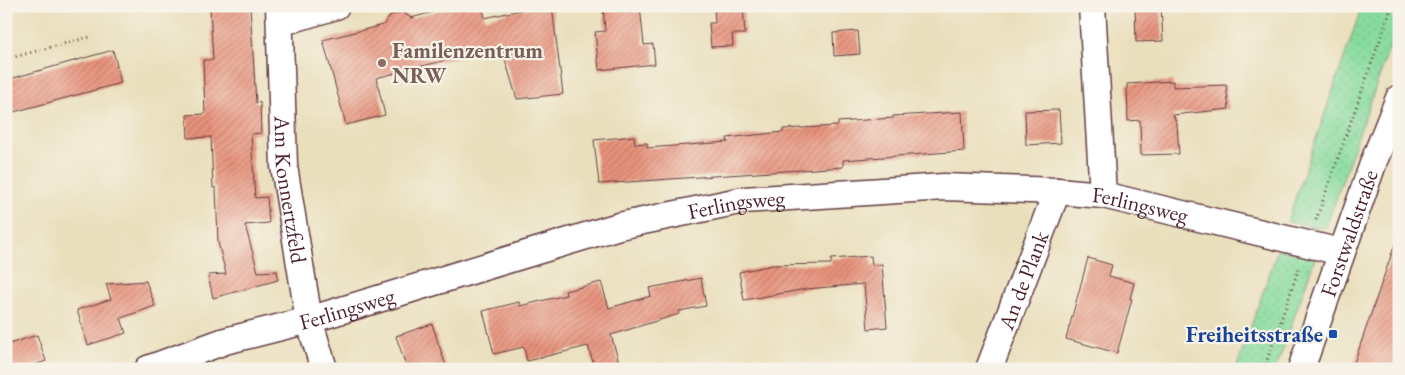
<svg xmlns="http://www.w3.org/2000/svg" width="1405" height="375" viewBox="0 0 1405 375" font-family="'EB Garamond',serif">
  <defs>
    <pattern id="grass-dots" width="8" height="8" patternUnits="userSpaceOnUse" patternTransform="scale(1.25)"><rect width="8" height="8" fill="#86db9d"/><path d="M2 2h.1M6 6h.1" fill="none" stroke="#75bc87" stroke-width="1.8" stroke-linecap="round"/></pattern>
    <pattern id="building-hatch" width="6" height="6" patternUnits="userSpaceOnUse" patternTransform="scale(1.25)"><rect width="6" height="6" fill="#e8937c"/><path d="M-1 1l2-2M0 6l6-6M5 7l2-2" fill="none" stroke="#be7766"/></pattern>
  </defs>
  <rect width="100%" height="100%" fill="#f7f3e8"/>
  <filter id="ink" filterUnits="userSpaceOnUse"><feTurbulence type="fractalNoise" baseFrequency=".02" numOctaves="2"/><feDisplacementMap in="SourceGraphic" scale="10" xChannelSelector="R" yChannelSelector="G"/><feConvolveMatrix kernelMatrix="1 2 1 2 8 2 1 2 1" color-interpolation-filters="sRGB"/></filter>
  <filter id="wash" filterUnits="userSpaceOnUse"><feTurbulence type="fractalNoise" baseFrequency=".0096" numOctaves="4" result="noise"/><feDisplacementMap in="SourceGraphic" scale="20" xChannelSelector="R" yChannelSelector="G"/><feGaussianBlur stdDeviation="1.12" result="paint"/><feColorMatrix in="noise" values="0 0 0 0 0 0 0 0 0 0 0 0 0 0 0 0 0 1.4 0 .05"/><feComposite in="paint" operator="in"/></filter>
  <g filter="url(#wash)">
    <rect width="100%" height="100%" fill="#eadfbc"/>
    <g fill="url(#grass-dots)" stroke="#687d64">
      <polygon points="1362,6 1399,6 1399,21 1326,227 1321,228 1287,222"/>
      <polygon points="1278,249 1315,258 1276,369 1236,369"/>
    </g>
    <g id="blocks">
      <g fill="url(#building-hatch)">
        <polygon points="250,6 256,103 260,102 261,133 251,134 255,198 267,197 269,223 245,225 258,272 277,271 278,280 213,298 208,275 226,274 218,242 216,188 213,188 211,137 188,138 187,115 205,114 203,60 213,60 210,8"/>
        <polygon points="455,6 482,6 485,18 538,6 552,6 563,94 517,99 501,46 376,78 385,115 346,125 323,40 383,25 391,15 402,12 411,18"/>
        <polygon points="603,6 640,6 644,45 653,44 655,64 599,70 595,32 605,31"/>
        <polygon points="714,6 743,6 745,34 732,34 733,46 711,47 709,23 715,23"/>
        <polygon points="1135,6 1161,6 1163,41 1136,42"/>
        <polygon points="858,31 860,54 834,56 833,33"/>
        <polygon points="113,50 121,83 6,114 6,80"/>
        <polygon points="1173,81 1173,87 1226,85 1229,109 1173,115 1177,124 1179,154 1141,155 1140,120 1128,121 1127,84"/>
        <polygon points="1059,110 1061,143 1026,145 1025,111"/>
        <polygon points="962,112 964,151 843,160 843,167 599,184 594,140 634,136 635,144 647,143 647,148 728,142 727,138 783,132 783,129 838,126 838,122 893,118 893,116"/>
        <polygon points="1395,244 1399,245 1399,369 1352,369"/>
        <polygon points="871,256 872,265 882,264 887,327 868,329 864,284 806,289 744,300 739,272 773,265 831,264 831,259"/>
        <polygon points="1088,258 1112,265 1109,276 1134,283 1130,299 1132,299 1117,353 1066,339"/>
        <polygon points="701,278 706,306 679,311 679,314 611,335 621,369 595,369 588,346 527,361 524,347 494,354 483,311 519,302 520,306 566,295 565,291 601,282 609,308 651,296 649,288"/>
        <polygon points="146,281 155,306 121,318 126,333 88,345 77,310 111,299 106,284"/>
        <polygon points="432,324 447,369 407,369 396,336"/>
        <polygon points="37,335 46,361 23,369 6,369 6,345"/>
      </g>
    </g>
  </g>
  <g filter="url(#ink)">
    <use href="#blocks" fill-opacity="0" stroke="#623c41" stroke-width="1"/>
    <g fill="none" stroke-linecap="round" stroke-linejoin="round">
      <g stroke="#623c41" stroke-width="29">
        <g id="minor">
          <path id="s1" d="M279,6L284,166L309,320L324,369"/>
          <polyline points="1092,6 1103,195"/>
          <polyline points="280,23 336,6"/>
          <path id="s2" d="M148,369L225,341L309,320L619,226L744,200L944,187L1057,191L1103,195L1341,252"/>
          <path id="s3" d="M989,369L1057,191"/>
          <path id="s4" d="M1301,369L1374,161L1399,98"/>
        </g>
      </g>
      <g stroke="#623c41" stroke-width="3" stroke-dasharray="1 4" stroke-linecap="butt">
        <polyline points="6,59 90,37"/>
        <polyline points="1316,220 1392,6"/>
        <polyline points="1264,369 1299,268"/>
      </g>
      <use href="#minor" stroke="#fff" stroke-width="26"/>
    </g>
  </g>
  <circle fill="#8d6e63" stroke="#f7f3e8" stroke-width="2" cx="382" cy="63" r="5"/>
  <rect fill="#1a4fb4" stroke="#f7f3e8" stroke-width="2" x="1328" y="329" width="10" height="10" rx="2.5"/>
  <g text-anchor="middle" stroke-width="4.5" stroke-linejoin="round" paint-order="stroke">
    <g font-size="22" font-weight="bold" fill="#785e54" stroke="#f7f3e8" text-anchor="start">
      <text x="392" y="58">Familenzentrum<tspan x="392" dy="25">NRW</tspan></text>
    </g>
    <g font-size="22" fill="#4a1f2b" stroke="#f7f3e8">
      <text dy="8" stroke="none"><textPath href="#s1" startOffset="184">Am Konnertzfeld</textPath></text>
      <text dy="8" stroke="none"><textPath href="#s2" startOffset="612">Ferlingsweg</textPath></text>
      <text dy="8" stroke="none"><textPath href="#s2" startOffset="1018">Ferlingsweg</textPath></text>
      <text dy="8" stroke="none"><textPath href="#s4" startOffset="144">Forstwaldstraße</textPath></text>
      <text dy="8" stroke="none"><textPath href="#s3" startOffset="95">An de Plank</textPath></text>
      <text dy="8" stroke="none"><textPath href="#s2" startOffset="208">Ferlingsweg</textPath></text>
    </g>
    <g font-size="22" font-weight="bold" fill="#164399" stroke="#f7f3e8" text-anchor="end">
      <text x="1323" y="342">Freiheitsstraße</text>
    </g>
  </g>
  <rect width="1405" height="375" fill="none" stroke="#f7f3e8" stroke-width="25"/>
</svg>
